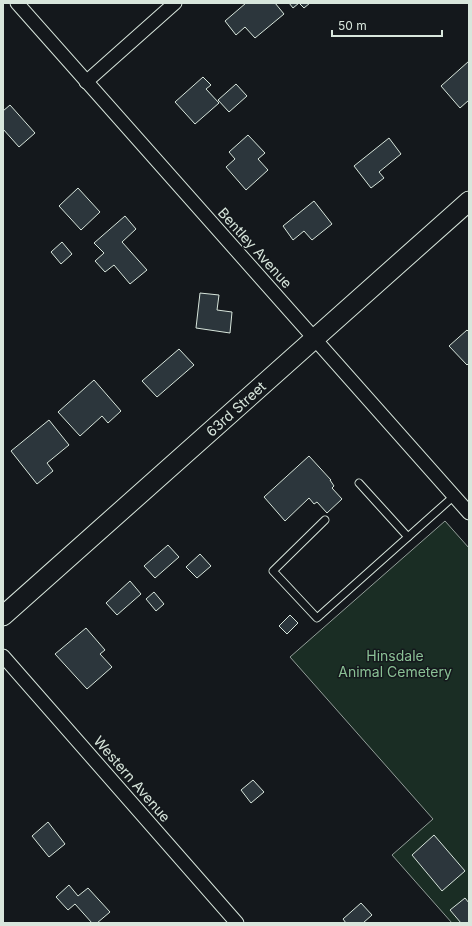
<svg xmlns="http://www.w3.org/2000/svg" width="472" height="926" viewBox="0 0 472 926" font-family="Inter,sans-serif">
  <rect width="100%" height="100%" fill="#14181c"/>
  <polygon fill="#1a2d24" stroke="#939e99" points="445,521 469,548 469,923 452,923 392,855 433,819 290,657"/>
  <g fill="#2c363c" stroke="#d8e6dc">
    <polygon points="246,3 275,3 284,14 255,38 245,27 236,35 225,21"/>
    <polygon points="289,3 310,3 304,8 299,3 293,8"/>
    <polygon points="469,61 469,100 460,108 441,86"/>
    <polygon points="203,77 211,85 206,89 219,103 195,124 175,102"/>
    <polygon points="236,84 247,96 229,112 218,100"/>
    <polygon points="10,105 35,133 19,147 3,129 3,111"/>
    <polygon points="248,135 265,153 258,159 268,170 246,190 226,167 235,159 229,152"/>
    <polygon points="389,138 401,154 379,172 384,178 371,188 354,166"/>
    <polygon points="78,188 100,212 81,230 59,206"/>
    <polygon points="314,201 332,224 312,240 304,231 293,240 283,226"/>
    <polygon points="125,216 136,229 122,242 147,270 130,284 114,265 105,272 95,261 104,253 94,243"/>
    <polygon points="62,242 72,254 61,264 51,252"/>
    <polygon points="200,293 219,295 217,310 232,312 230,333 196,328"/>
    <polygon points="467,330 469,332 469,363 467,365 449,346"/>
    <polygon points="179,349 194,365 157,397 142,381"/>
    <polygon points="94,380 121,411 108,423 102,416 80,436 58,412"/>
    <polygon points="49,420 69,445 47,463 53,471 37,484 11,451"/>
    <polygon points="309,456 331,480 330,480 334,486 332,488 342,499 327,513 317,502 314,504 309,498 285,521 264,497"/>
    <polygon points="168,545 179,557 155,578 144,566"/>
    <polygon points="200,554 211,566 197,578 186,567"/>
    <polygon points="130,581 141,594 117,615 106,603"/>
    <polygon points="154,592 164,604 156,611 146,599"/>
    <polygon points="290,615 298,623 287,634 279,626"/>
    <polygon points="86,628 105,650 100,654 112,667 87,689 55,654"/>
    <polygon points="253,780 264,792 251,803 241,790"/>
    <polygon points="48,822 65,844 49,857 32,836"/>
    <polygon points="434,835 465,871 442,891 412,855"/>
    <polygon points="69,885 78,896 88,888 110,912 97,923 92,923 75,904 68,910 56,897"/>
    <polygon points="465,898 469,903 469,923 461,923 450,910"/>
    <polygon points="361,903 372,915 363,923 346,923 343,919"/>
  </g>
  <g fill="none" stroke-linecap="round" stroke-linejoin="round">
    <g stroke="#d8e6dc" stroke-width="9">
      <g id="service">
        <polyline points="359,483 408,537"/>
        <polyline points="325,520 273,571 317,618 454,496"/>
      </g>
    </g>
    <g stroke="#d8e6dc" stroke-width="15">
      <g id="minor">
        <polyline points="17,3 469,513"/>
        <polyline points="86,82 175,3"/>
        <polyline points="3,656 237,923"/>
      </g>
    </g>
    <g stroke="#d8e6dc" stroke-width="21">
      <polyline id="secondary" points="3,616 469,201"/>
    </g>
    <use href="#service" stroke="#14181c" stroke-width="7"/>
    <use href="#minor" stroke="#14181c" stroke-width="13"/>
    <use href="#secondary" stroke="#14181c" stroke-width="19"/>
  </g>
  <g text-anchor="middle" stroke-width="3" stroke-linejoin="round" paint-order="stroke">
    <g font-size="14" fill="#d8e6dc" stroke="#14181c">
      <text transform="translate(255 248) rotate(48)" y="5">Bentley Avenue</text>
      <text transform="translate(236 409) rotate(-42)" y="5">63rd Street</text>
      <text transform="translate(132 779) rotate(49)" y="5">Western Avenue</text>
    </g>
    <g font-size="14" fill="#8ac095" stroke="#14181c">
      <text x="395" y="661">Hinsdale<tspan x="395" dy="16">Animal Cemetery</tspan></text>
    </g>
  </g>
  <rect width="472" height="926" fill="none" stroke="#d8e6dc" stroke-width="8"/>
  <path d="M332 30v6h110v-6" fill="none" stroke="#d8e6dc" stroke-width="2"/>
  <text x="338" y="30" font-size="12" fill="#d8e6dc" stroke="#14181c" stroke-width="3" paint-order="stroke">50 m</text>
</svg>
